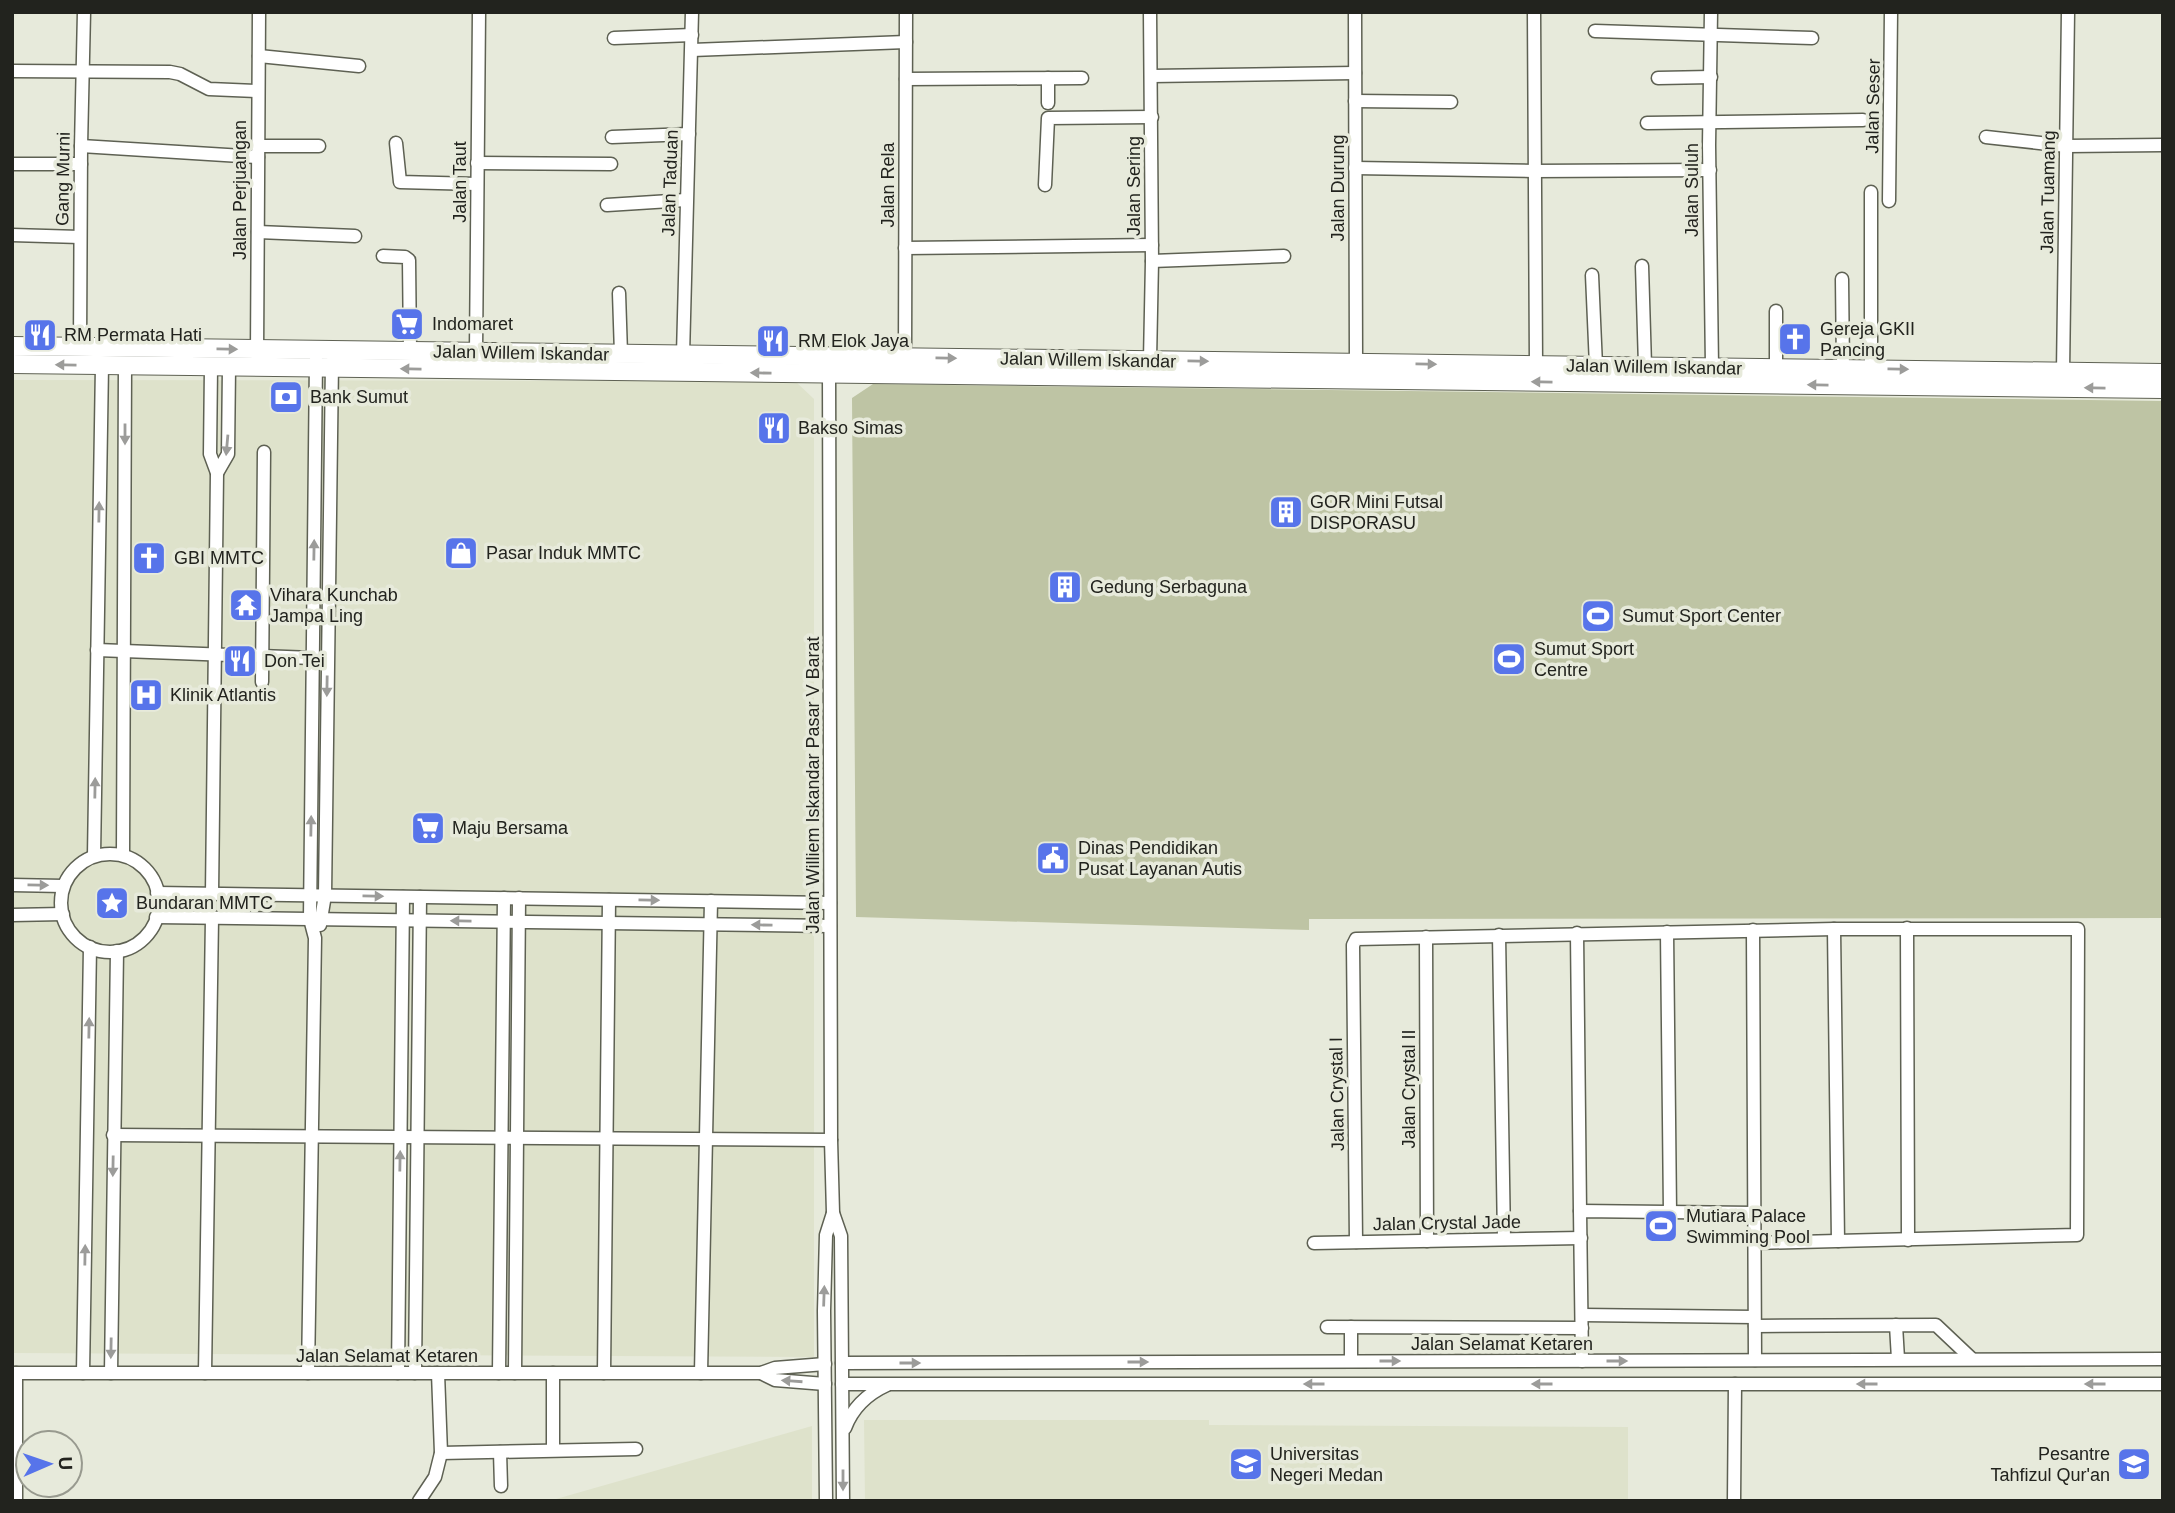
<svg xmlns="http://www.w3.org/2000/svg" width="2175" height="1513" viewBox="0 0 2175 1513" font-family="Arial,sans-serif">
  <rect width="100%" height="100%" fill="#e7eadb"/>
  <g fill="#dee2cb">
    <polygon points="12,380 795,381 814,399 814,1357 12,1353"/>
    <polygon points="864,1420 1209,1420 1209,1425 1628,1427 1628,1501 865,1501"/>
    <polygon points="812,1426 812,1501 549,1501"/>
  </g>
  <polygon fill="#bec4a4" points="873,384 2163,401 2163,918 1309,919 1309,930 856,917 852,398"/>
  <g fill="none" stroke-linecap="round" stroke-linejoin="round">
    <g stroke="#5e6153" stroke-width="15">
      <g id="minor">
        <polyline points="1355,12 1356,363"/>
        <polyline points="1534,12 1536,365"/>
        <polyline points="1711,12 1709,145 1712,367"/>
        <polyline points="1595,31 1812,38"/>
        <polyline points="614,38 692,35"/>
        <polyline points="692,50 906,42"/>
        <polyline points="259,56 359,66"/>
        <polyline points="12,71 170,72 180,74 209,89 258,91"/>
        <polyline points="1151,76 1355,73"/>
        <polyline points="1658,78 1711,77"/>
        <polyline points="906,79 1082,78"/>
        <polyline points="1355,101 1451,102"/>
        <polyline points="1048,103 1048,78"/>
        <polyline points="1647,123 1863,120"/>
        <polyline points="612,137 689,134"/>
        <polyline points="1986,137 2067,146 2163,145"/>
        <polyline points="396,143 400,182 477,184"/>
        <polyline points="81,146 258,157"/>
        <polyline points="258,146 319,146"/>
        <polyline points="477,163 611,164"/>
        <polyline points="12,164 81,164"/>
        <polyline points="1355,168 1534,171 1710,170"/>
        <polyline points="1045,185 1048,118 1152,117"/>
        <polyline points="1871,192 1871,369"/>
        <polyline points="1889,201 1891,12"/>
        <polyline points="607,205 686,200"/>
        <polyline points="258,232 355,236"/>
        <polyline points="12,235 80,237"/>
        <polyline points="905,248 1152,245"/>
        <polyline points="383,256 405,257 409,260 410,351"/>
        <polyline points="1152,261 1284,256"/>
        <polyline points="1642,266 1645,366"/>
        <polyline points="1592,275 1596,366"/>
        <polyline points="1842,279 1843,369"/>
        <polyline points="619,293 621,354"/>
        <polyline points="1776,311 1776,368"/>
        <polyline points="80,347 81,146 84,12"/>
        <polyline points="476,352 479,12"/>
        <polyline points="257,355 259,12"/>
        <polyline points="683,355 692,12"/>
        <polyline points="905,357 906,12"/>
        <polyline points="1150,360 1152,261 1150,12"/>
        <polyline points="211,367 210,454 217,473 212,894"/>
        <polyline points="829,368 831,1140 833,1213 841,1236 843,1501"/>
        <polyline points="2063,372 2068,12"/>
        <polyline points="217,473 228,454 229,367"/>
        <polyline points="97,650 313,658"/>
        <polyline points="262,682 264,452"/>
        <circle cx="110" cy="903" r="49"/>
        <polyline points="123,855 125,365"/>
        <polyline points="94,856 102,365"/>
        <polyline points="12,885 63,886"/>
        <polyline points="157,893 830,903"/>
        <polyline points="12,915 63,914"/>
        <polyline points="156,917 830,926"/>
        <polyline points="320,925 325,895 332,362"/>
        <polyline points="1907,928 1908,1240"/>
        <polyline points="1834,929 1838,1241"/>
        <polyline points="1753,930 1755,1360"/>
        <polyline points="1667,932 1670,1212"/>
        <polyline points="1577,933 1580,1211"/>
        <polyline points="1499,935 1504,1239"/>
        <polyline points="1426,937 1427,1241"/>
        <polyline points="113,1135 831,1140"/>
        <polyline points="1356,1242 1353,945 1356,939 1834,929 2078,929 2077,1235 1754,1243"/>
        <polyline points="1314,1243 1581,1238"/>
        <polyline points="1582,1315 1754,1317"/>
        <polyline points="1896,1325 1898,1359"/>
        <polyline points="1755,1326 1936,1325 1972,1359"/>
        <polyline points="1327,1327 1582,1328"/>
        <polyline points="1351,1327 1351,1361"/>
        <polyline points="1582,1361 1580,1211 1754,1213"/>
        <polyline points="842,1363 2163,1359"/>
        <polyline points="12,1373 761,1373 775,1368 825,1364"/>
        <polyline points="83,1373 90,947"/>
        <polyline points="111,1373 117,951"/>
        <polyline points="205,1373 212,918"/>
        <polyline points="308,1373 315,938 310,919 316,359"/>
        <polyline points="398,1373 403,897"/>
        <polyline points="415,1373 420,897"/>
        <polyline points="499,1373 504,898"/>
        <polyline points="515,1373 519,898"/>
        <polyline points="604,1373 609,900"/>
        <polyline points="701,1373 711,901"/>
        <polyline points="761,1373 775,1380 825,1384"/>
        <polyline points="842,1384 2163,1384"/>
        <path d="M845,1428C853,1407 867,1394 887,1385"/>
        <polyline points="553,1450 553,1373"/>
        <polyline points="500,1452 501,1486"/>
        <polyline points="441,1453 636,1449"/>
        <polyline points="16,1501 16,1373"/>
        <polyline points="419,1501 435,1477 441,1453 438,1373"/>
        <polyline points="826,1501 824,1311 826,1235 833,1213"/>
        <polyline points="1734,1501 1735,1384"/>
      </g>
    </g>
    <g stroke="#5e6153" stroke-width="20">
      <g id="highway">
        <polyline points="12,346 2163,373"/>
        <polyline points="12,364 2163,389"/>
      </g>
    </g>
    <use href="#minor" stroke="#fff" stroke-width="12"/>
    <use href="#highway" stroke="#fff" stroke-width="18"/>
  </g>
  <defs><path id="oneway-solid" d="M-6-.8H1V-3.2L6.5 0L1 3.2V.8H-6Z" transform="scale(1.75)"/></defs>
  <g fill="#9c9c9a">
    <use href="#oneway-solid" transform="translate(227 349) rotate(1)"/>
    <use href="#oneway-solid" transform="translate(946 358) rotate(1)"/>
    <use href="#oneway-solid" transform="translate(1198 361) rotate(1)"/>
    <use href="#oneway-solid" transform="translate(1426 364) rotate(1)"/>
    <use href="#oneway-solid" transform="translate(66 365) rotate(-179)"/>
    <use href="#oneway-solid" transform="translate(411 369) rotate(-179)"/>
    <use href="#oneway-solid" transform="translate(1898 369) rotate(1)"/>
    <use href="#oneway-solid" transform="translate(761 373) rotate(-179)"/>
    <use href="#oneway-solid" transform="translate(1542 382) rotate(-179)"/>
    <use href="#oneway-solid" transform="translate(1818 385) rotate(-179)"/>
    <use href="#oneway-solid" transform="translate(2095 388) rotate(-179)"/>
    <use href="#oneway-solid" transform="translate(125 434) rotate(90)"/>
    <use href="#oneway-solid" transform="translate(227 445) rotate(95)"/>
    <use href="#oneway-solid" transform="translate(99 512) rotate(-89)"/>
    <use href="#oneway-solid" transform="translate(314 550) rotate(-89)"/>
    <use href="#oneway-solid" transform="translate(327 686) rotate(91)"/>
    <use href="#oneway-solid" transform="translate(95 788) rotate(-89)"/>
    <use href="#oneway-solid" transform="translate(311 826) rotate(-89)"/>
    <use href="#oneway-solid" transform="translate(38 885) rotate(1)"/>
    <use href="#oneway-solid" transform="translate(373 896) rotate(1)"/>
    <use href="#oneway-solid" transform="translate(649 900) rotate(1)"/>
    <use href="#oneway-solid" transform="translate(461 921) rotate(-179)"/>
    <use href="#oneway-solid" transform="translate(762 925) rotate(-179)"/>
    <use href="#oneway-solid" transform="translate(89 1028) rotate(-89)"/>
    <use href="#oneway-solid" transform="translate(400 1161) rotate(-89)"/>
    <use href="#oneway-solid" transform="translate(113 1166) rotate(91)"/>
    <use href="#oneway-solid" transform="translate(85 1255) rotate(-89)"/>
    <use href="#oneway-solid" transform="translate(824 1296) rotate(-88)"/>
    <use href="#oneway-solid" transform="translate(111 1348) rotate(91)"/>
    <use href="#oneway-solid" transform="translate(1390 1361)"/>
    <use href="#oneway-solid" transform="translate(1617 1361)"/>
    <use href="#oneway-solid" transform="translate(1138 1362)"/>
    <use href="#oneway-solid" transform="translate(910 1363)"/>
    <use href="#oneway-solid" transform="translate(792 1381) rotate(-176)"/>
    <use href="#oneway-solid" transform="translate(1314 1384) rotate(-180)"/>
    <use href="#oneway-solid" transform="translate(1542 1384) rotate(-180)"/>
    <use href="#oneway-solid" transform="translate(1867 1384) rotate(-180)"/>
    <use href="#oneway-solid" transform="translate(2095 1384) rotate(180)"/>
    <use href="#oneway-solid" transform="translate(843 1480) rotate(90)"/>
  </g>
  <defs>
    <g id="supermarket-square" transform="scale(1.75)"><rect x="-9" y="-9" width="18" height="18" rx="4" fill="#5774ea" stroke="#e7eadb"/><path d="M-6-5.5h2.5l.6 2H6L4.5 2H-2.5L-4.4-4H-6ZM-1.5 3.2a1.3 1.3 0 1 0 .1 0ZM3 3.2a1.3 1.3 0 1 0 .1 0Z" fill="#fff"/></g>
    <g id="restaurant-square" transform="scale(1.75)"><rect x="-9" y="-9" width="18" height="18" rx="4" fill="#5774ea" stroke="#e7eadb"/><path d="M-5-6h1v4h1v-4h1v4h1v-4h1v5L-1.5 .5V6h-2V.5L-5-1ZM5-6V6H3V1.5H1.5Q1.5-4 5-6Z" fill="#fff"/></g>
    <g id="church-square" transform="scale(1.75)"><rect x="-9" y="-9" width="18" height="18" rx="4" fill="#5774ea" stroke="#e7eadb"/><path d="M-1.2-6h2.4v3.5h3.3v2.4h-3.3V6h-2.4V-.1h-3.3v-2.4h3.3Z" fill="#fff"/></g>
    <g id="bank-square" transform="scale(1.75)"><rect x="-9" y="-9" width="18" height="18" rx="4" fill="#5774ea" stroke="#e7eadb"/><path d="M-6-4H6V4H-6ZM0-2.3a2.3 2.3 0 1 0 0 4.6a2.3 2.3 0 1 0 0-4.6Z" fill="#fff"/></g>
    <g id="building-square" transform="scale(1.75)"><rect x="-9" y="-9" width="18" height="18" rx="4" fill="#5774ea" stroke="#e7eadb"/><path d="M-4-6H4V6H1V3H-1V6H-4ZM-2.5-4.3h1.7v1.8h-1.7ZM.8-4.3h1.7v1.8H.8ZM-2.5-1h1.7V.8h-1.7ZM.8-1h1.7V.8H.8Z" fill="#fff"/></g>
    <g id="shop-square" transform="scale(1.75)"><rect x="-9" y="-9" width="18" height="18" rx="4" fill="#5774ea" stroke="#e7eadb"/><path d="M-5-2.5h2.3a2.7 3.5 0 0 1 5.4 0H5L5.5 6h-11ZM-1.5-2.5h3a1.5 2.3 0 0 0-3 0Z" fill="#fff"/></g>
    <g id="temple-square" transform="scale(1.75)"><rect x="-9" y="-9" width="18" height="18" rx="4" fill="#5774ea" stroke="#e7eadb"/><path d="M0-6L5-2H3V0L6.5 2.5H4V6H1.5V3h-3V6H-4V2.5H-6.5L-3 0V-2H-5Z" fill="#fff"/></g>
    <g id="stadium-square" transform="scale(1.75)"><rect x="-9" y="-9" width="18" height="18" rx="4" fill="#5774ea" stroke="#e7eadb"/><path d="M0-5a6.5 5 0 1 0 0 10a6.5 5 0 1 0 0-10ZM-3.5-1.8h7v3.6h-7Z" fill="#fff"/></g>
    <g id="hospital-square" transform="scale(1.75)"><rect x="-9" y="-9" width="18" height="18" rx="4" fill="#5774ea" stroke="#e7eadb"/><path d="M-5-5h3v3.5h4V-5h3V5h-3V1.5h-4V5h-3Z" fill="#fff"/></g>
    <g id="civic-square" transform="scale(1.75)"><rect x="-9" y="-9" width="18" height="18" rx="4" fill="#5774ea" stroke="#e7eadb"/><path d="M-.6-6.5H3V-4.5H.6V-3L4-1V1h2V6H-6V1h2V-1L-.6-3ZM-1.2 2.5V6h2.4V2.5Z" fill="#fff"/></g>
    <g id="sight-square" transform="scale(1.75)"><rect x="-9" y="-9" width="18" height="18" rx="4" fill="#5774ea" stroke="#e7eadb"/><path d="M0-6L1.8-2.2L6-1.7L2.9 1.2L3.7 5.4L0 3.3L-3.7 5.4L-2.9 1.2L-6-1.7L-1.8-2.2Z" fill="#fff"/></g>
    <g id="university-square" transform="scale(1.75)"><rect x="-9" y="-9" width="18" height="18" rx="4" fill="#5774ea" stroke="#e7eadb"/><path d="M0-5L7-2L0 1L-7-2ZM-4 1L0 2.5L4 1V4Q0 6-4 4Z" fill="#fff"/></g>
    <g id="school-square" transform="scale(1.75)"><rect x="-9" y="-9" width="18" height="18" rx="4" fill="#5774ea" stroke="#e7eadb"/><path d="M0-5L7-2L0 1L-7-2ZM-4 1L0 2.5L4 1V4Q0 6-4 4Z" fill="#fff"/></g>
  </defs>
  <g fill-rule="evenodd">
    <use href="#supermarket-square" x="407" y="324"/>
    <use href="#restaurant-square" x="40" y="335"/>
    <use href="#church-square" x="1795" y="339"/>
    <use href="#restaurant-square" x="773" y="341"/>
    <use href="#bank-square" x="286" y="397"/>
    <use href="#restaurant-square" x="774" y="428"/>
    <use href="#building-square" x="1286" y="512"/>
    <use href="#shop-square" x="461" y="553"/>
    <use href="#church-square" x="149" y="558"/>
    <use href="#building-square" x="1065" y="587"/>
    <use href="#temple-square" x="246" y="605"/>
    <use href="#stadium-square" x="1598" y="616"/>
    <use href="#stadium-square" x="1509" y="659"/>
    <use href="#restaurant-square" x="240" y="661"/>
    <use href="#hospital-square" x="146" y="695"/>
    <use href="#supermarket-square" x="428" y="828"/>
    <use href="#civic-square" x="1053" y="858"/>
    <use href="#sight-square" x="112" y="903"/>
    <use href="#stadium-square" x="1661" y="1226"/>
    <use href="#university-square" x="1246" y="1464"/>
    <use href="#school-square" x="2134" y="1464"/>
  </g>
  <g text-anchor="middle" stroke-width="7" stroke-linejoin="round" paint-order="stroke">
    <g font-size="18" fill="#22231e" stroke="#e7eadb">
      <text transform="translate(1873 106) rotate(-89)" y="6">Jalan Seser</text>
      <text transform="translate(63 179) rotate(-89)" y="6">Gang Murni</text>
      <text transform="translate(460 182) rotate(-90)" y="6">Jalan Taut</text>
      <text transform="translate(670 183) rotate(-88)" y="6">Jalan Taduan</text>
      <text transform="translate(888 185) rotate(-90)" y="6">Jalan Rela</text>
      <text transform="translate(1134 186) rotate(-90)" y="6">Jalan Sering</text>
      <text transform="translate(1338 188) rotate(-90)" y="6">Jalan Durung</text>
      <text transform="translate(240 190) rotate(-90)" y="6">Jalan Perjuangan</text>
      <text transform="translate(1692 190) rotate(-90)" y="6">Jalan Suluh</text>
      <text transform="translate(2048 192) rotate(-89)" y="6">Jalan Tuamang</text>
      <text transform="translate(521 353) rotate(1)" y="6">Jalan Willem Iskandar</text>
      <text transform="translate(1088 360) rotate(1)" y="6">Jalan Willem Iskandar</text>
      <text transform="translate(1654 367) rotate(1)" y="6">Jalan Willem Iskandar</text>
      <text transform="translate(813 785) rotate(-90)" y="6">Jalan Williem Iskandar Pasar V Barat</text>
      <text transform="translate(1409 1089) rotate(-90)" y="6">Jalan Crystal II</text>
      <text transform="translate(1337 1094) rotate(-91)" y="6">Jalan Crystal I</text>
      <text transform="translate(1447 1223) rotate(-1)" y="6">Jalan Crystal Jade</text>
      <text x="1502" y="1350">Jalan Selamat Ketaren</text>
      <text x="387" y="1362">Jalan Selamat Ketaren</text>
    </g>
    <g font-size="18" fill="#22231e" stroke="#e7eadb" text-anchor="start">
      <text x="432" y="330">Indomaret</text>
      <text x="1820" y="335">Gereja GKII<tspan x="1820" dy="21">Pancing</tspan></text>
      <text x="64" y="341">RM Permata Hati</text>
      <text x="798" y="347">RM Elok Jaya</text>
      <text x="310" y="403">Bank Sumut</text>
      <text x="798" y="434">Bakso Simas</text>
      <text x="1310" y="508">GOR Mini Futsal<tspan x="1310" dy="21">DISPORASU</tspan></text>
      <text x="486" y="559">Pasar Induk MMTC</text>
      <text x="174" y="564">GBI MMTC</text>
      <text x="1090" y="593">Gedung Serbaguna</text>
      <text x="270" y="601">Vihara Kunchab<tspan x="270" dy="21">Jampa Ling</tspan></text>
      <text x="1622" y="622">Sumut Sport Center</text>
      <text x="1534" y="655">Sumut Sport<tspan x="1534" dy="21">Centre</tspan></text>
      <text x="264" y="667">Don Tei</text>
      <text x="170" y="701">Klinik Atlantis</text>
      <text x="452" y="834">Maju Bersama</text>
      <text x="1078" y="854">Dinas Pendidikan<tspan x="1078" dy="21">Pusat Layanan Autis</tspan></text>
      <text x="136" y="909">Bundaran MMTC</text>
      <text x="1686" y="1222">Mutiara Palace<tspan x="1686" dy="21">Swimming Pool</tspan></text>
      <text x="1270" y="1460">Universitas<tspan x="1270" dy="21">Negeri Medan</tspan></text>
      <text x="2110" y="1460" text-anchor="end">Pesantre<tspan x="2110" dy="21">Tahfizul Qur'an</tspan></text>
    </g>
  </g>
  <rect width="2175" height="1513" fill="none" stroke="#22231e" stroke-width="28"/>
  <g transform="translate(49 1464) rotate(88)"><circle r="33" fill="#e7eadb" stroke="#989a8f" stroke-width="2"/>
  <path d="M0-5L12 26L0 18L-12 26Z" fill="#5774ea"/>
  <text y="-10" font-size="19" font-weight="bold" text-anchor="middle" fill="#22231e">U</text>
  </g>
</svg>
